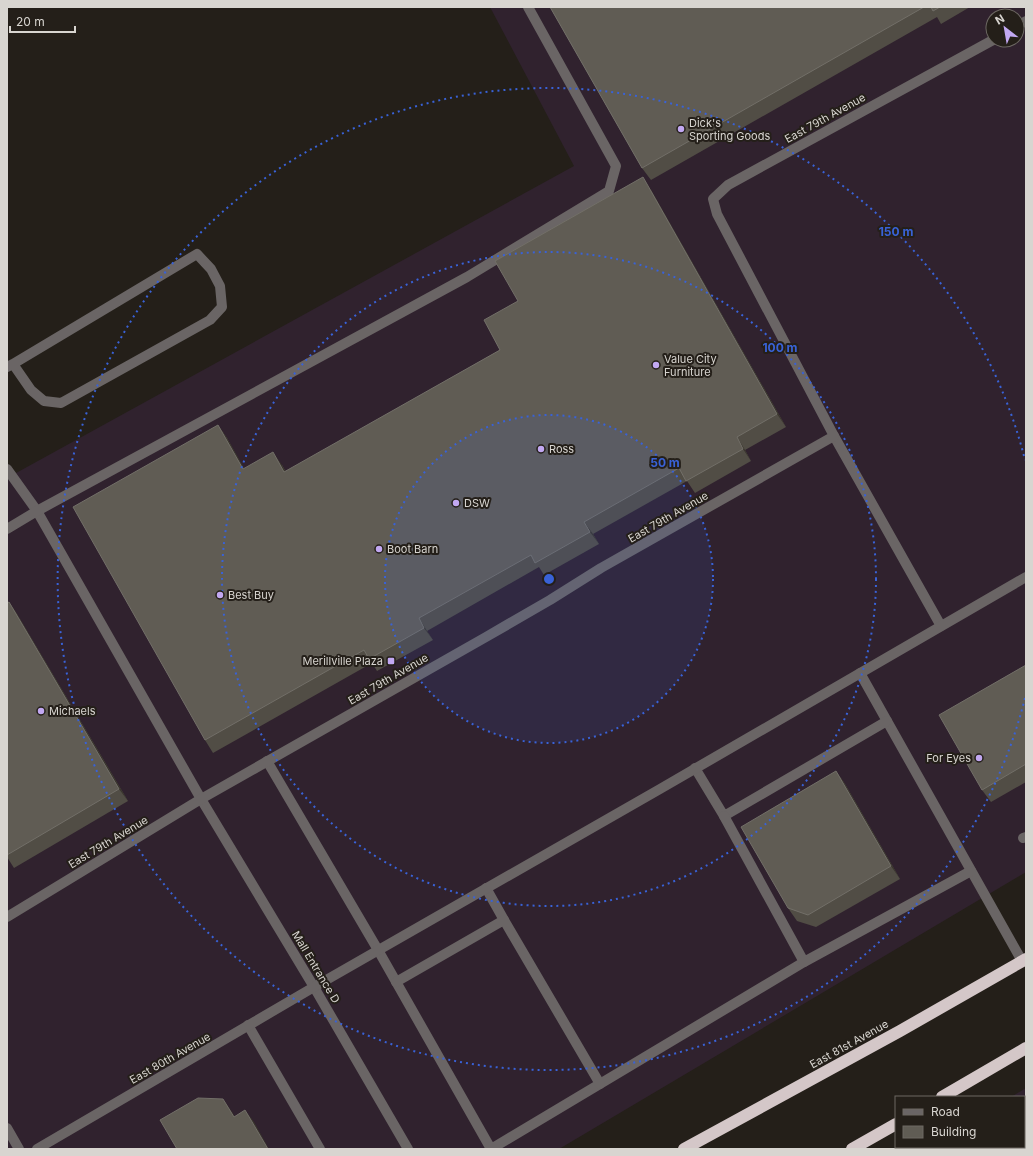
<svg xmlns="http://www.w3.org/2000/svg" width="1033" height="1156" viewBox="0 0 1033 1156" font-family="Inter,sans-serif">
  <rect width="100%" height="100%" fill="#241f19"/>
  <g fill="#30222e" fill-rule="evenodd">
    <path d="M490,7H1026V872L559,1149H7V478L574,166ZM993,16H1017V40H993Z"/>
    <polygon points="1026,1088 1026,1149 922,1149 925,1147 1024,1147 1024,1097 1011,1097"/>
  </g>
  <g fill="none" stroke-linecap="round" stroke-linejoin="round">
    <g stroke="#6a6565" stroke-width="10">
      <polyline points="1017,26 1026,21"/>
      <polyline points="7,367 13,364 197,254 211,269 220,286 222,307 210,320 61,403 44,401 31,390 13,364"/>
      <polyline points="834,436 941,626"/>
      <polyline points="7,469 37,511 201,799 314,987 408,1149"/>
      <polyline points="7,529 37,511 467,277 609,191 616,166 528,7"/>
      <polyline points="860,673 1022,961"/>
      <polyline points="267,761 378,950 491,1149 804,962"/>
      <polyline points="695,768 724,816 887,721"/>
      <polyline points="724,816 804,962 971,871"/>
      <polyline points="1023,838 1026,837"/>
      <polyline points="486,888 504,920"/>
      <polyline points="7,917 201,799 486,637 550,600 601,568 834,436 717,214 713,199 728,185 993,40"/>
      <polyline points="396,982 504,920 600,1084"/>
      <polyline points="248,1025 320,1149"/>
      <polyline points="7,1128 19,1149"/>
      <polyline points="37,1149 314,987 660,789 1026,577"/>
    </g>
    <g stroke="#d4c7c8" stroke-width="12">
      <polyline points="942,1097 1026,1048"/>
      <polyline points="684,1149 900,1031 1026,959"/>
      <polyline points="852,1149 896,1124"/>
    </g>
  </g>
  <g fill="#514d45">
    <polygon points="550,7 970,7 941,24 937,17 651,180 642,168"/>
    <polygon points="651,190 786,427 745,450 751,461 695,493 687,481 593,534 599,544 544,575 539,567 427,631 433,640 377,671 372,663 213,753 205,740 218,425 227,438 244,469 282,465 286,472 500,350 518,301"/>
    <polygon points="9,602 17,614 128,801 14,868 7,857 7,603"/>
    <polygon points="1026,665 1026,782 991,802 982,790"/>
    <polygon points="836,771 845,784 900,879 816,927 797,921 788,908"/>
  </g>
  <g fill="#39352d">
    <polygon points="643,177 651,190 786,427 777,414"/>
    <polygon points="218,425 227,438 252,482 243,469"/>
    <polygon points="737,437 745,450 751,461 743,449"/>
    <polygon points="273,452 282,465 293,485 284,472"/>
    <polygon points="584,522 593,534 599,544 590,532"/>
    <polygon points="9,602 17,614 128,801 119,789"/>
    <polygon points="419,618 427,631 433,640 424,628"/>
    <polygon points="836,771 845,784 900,879 891,866"/>
    <polygon points="223,1099 232,1112 242,1129 234,1117"/>
    <polygon points="245,1110 254,1122 269,1149 268,1149"/>
  </g>
  <g fill="#605c54" stroke="#726f68">
    <polygon points="550,7 924,7 642,168"/>
    <polygon points="931,7 940,7 933,11"/>
    <polygon points="643,177 777,414 737,437 743,449 686,481 679,468 584,522 590,532 535,563 531,555 419,618 424,628 369,659 364,650 205,740 73,507 218,425 243,469 273,452 284,472 500,350 484,320 518,301 495,261"/>
    <polygon points="9,602 119,789 7,855 7,603"/>
    <polygon points="1026,665 1026,764 982,790 939,715"/>
    <polygon points="836,771 891,866 808,915 788,908 741,827"/>
    <polygon points="198,1098 223,1099 234,1117 245,1110 268,1149 177,1149 160,1120"/>
  </g>
  <circle cx="549" cy="579" r="164" fill="#3962d7" fill-opacity=".12"/>
  <g fill="none" stroke="#3962d7" stroke-width="2" stroke-dasharray="2 4">
    <circle cx="549" cy="579" r="164"/>
    <circle cx="549" cy="579" r="327"/>
    <path d="M1025 698A491 491 0 1 1 1025 460"/>
  </g>
  <g fill="#c2a8f2" stroke="#241f19" stroke-width="1.5">
    <circle cx="681" cy="129" r="4"/>
    <circle cx="656" cy="365" r="4"/>
    <circle cx="541" cy="449" r="4"/>
    <circle cx="456" cy="503" r="4"/>
    <circle cx="379" cy="549" r="4"/>
    <circle cx="220" cy="595" r="4"/>
    <rect x="387" y="657" width="8" height="8" rx="2"/>
    <circle cx="41" cy="711" r="4"/>
    <circle cx="979" cy="758" r="4"/>
  </g>
  <g text-anchor="middle" stroke-width="4" stroke-linejoin="round" paint-order="stroke">
    <g font-size="11" fill="#d8d5d0" stroke="#241f19">
      <text transform="translate(825 118) rotate(-29)" y="4">East 79th Avenue</text>
      <text transform="translate(668 517) rotate(-30)" y="4">East 79th Avenue</text>
      <text transform="translate(388 679) rotate(-30)" y="4">East 79th Avenue</text>
      <text transform="translate(108 842) rotate(-31)" y="4">East 79th Avenue</text>
      <text transform="translate(316 967) rotate(59)" y="4">Mall Entrance D</text>
      <text transform="translate(849 1044) rotate(-29)" y="4">East 81st Avenue</text>
      <text transform="translate(170 1058) rotate(-30)" y="4">East 80th Avenue</text>
    </g>
    <g font-size="11" fill="#d8d5d0" stroke="#241f19" text-anchor="start">
      <text x="689" y="127">Dick's<tspan x="689" dy="13">Sporting Goods</tspan></text>
      <text x="664" y="363">Value City<tspan x="664" dy="13">Furniture</tspan></text>
      <text x="549" y="453">Ross</text>
      <text x="464" y="507">DSW</text>
      <text x="387" y="553">Boot Barn</text>
      <text x="228" y="599">Best Buy</text>
      <text x="383" y="665" text-anchor="end">Merillville Plaza</text>
      <text x="49" y="715">Michaels</text>
      <text x="971" y="762" text-anchor="end">For Eyes</text>
    </g>
  </g>
  <circle cx="549" cy="579" r="6" fill="#3962d7" stroke="#241f19" stroke-width="2"/>
  <g font-size="12" text-anchor="middle" font-weight="bold" fill="#3962d7" stroke="#241f19" stroke-width="4" stroke-linejoin="round" paint-order="stroke">
    <text x="896" y="236">150 m</text>
    <text x="780" y="352">100 m</text>
    <text x="665" y="467">50 m</text>
  </g>
  <rect width="1033" height="1156" fill="none" stroke="#d8d5d0" stroke-width="16"/>
  <rect x="895" y="1096" width="130" height="52" fill="#241f19" stroke="#6c6862"/>
  <rect x="903" y="1109" width="20" height="6" fill="#6a6565" stroke="#6c6862"/>
  <text x="931" y="1116" font-size="12" fill="#d8d5d0">Road</text>
  <rect x="903" y="1126" width="20" height="12" fill="#605c54" stroke="#6c6862"/>
  <text x="931" y="1136" font-size="12" fill="#d8d5d0">Building</text>
  <g transform="translate(1005 28) rotate(329)"><circle r="19" fill="#241f19" stroke="#6c6862"/>
  <path d="M0-3L7 15L0 10L-7 15Z" fill="#c2a8f2"/>
  <text y="-6" font-size="11" font-weight="bold" text-anchor="middle" fill="#d8d5d0">N</text>
  </g>
  <path d="M10 26v6h65v-6" fill="none" stroke="#d8d5d0" stroke-width="2"/>
  <text x="16" y="26" font-size="12" fill="#d8d5d0" stroke="#241f19" stroke-width="3" paint-order="stroke">20 m</text>
</svg>
